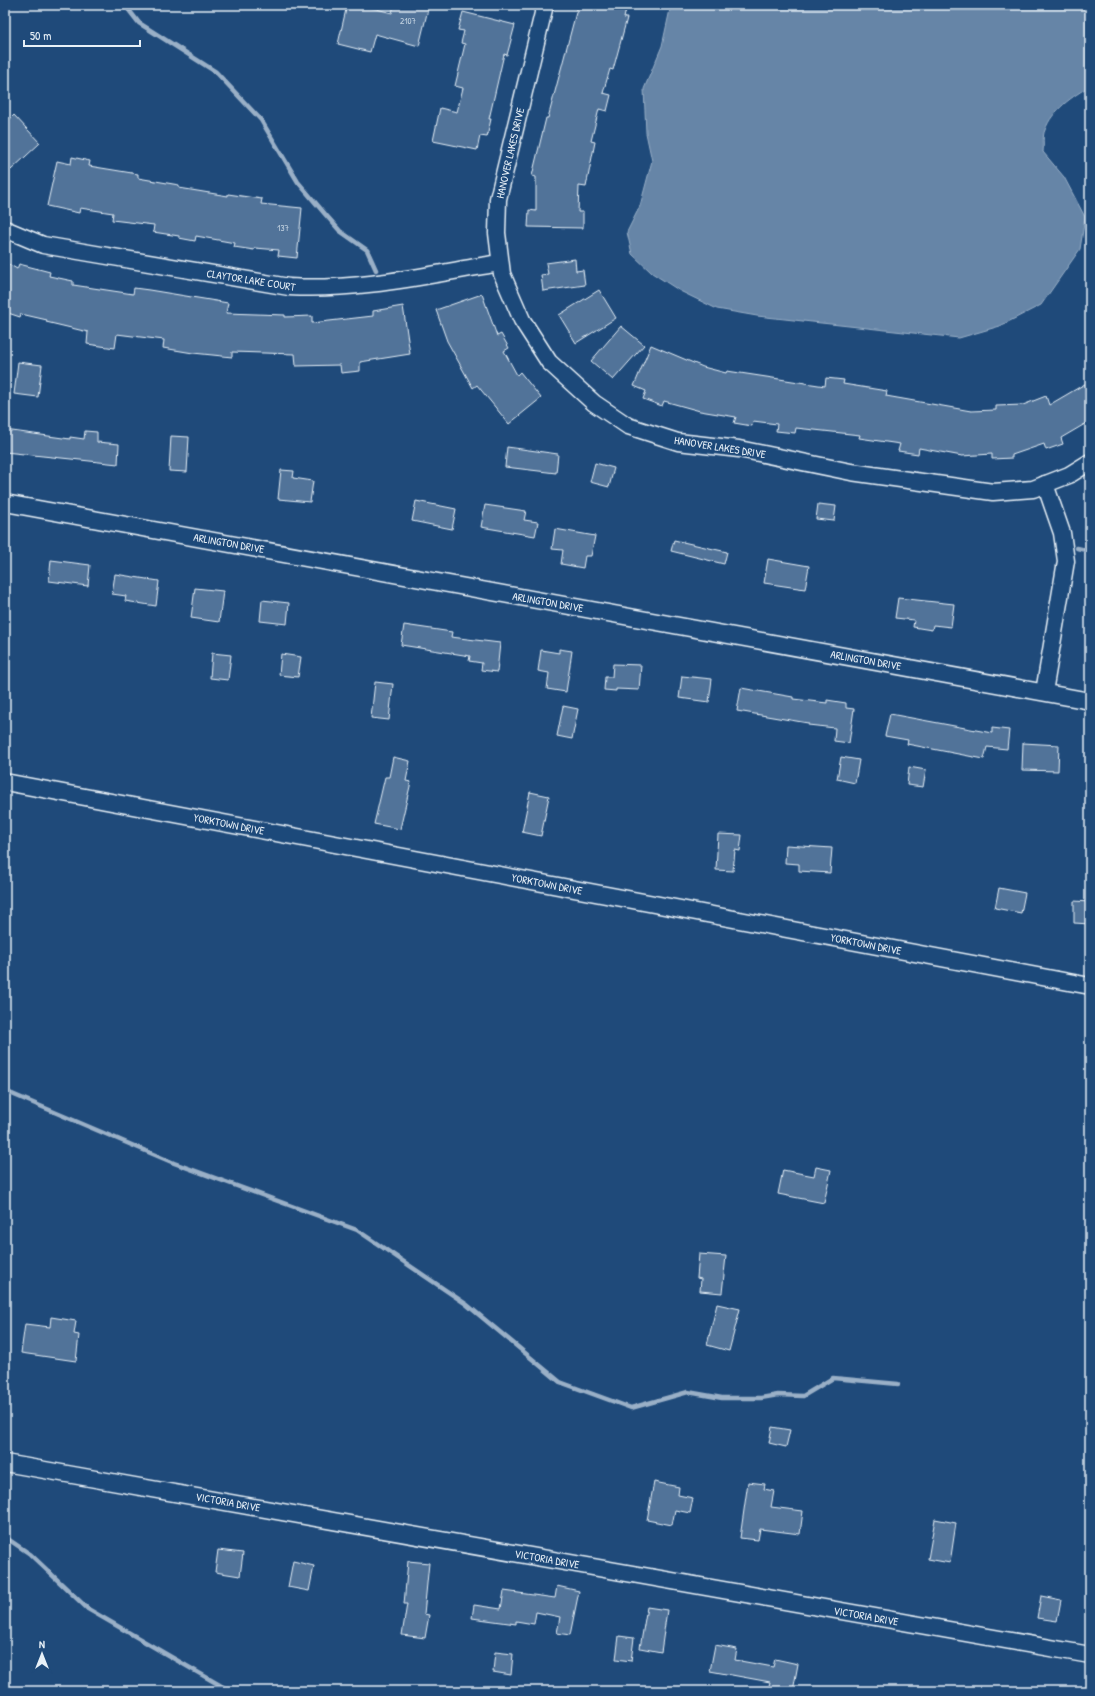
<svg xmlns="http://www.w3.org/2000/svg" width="1095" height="1696" viewBox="0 0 1095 1696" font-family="'Patrick Hand',sans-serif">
  <rect width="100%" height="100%" fill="#1f4a7a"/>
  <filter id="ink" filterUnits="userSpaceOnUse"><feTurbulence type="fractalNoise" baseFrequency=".025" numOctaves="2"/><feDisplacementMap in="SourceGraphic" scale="8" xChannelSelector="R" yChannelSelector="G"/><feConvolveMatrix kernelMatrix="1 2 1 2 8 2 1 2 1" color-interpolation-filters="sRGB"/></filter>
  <g filter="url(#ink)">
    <path fill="#6685a7" stroke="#9ab0c7" d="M671,5H1090V86C1073,96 1052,110 1045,130C1042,136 1044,145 1043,152L1064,177L1085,217L1080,249L1041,305L1000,326L959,338L757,316L717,309L680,291L652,273L632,254L627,232L640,206L652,161L646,133L644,89L662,46Z"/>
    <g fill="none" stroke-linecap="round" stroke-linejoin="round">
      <g stroke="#9ab0c7" stroke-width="4.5">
        <polyline points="125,5 139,23 216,72 261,120 298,182 325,214 340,231 367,250 376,270"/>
        <polyline points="1077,548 1090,551"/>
        <polyline points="5,1091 174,1163 357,1230 466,1304 560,1382 631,1408 688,1392 722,1398 761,1398 778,1395 803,1396 833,1378 898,1384"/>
        <polyline points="5,1537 30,1554 88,1609 230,1691"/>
      </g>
    </g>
    <g fill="#517399" stroke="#e8f1f8">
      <polygon points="347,5 361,5 392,13 394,5 429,5 419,46 375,34 370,52 338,44"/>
      <polygon points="578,5 627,5 624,18 627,18 613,70 610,69 603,93 611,95 607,111 599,109 591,141 595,142 586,187 579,186 578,212 583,212 583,228 528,227 529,210 536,211 536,177 532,176 546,118 548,118"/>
      <polygon points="463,12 515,25 507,55 504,54 489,119 491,119 487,137 480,136 477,150 433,141 440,108 457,112 463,88 455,86 465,44 461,43 464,31 458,30"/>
      <polygon points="14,115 40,143 11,170 5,164 5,124"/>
      <polygon points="72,157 90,161 89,166 138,174 138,178 179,185 179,188 228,196 228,194 262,199 261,204 302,208 297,258 278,256 279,250 255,248 254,250 234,247 235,243 196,236 195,241 179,238 179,236 153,232 154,225 112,220 113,213 80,208 79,213 47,206 57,161 71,164"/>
      <polygon points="575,259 576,271 583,270 585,285 543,291 541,275 548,274 546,263"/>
      <polygon points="5,262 17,269 19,264 50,272 49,276 73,281 73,285 133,294 134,288 149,290 228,303 226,313 285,315 285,317 312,316 312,323 373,316 373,311 403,306 410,354 360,362 360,371 341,373 340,365 296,366 295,354 232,352 232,357 193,353 163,348 164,340 117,334 115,348 87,344 88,332 46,322 47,320 21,314 20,317 5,312"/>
      <polygon points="599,290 616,318 576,343 559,315"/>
      <polygon points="482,294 497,336 501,334 509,348 504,351 517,375 520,372 541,398 509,424 477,385 473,388 447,341 436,310"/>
      <polygon points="621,326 644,345 613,380 591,361"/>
      <polygon points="651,345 703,367 726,373 727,371 825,386 826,378 844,380 843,384 887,391 886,396 971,411 996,410 996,406 1023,405 1046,396 1049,405 1090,381 1090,421 1061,438 1063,444 1046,450 1044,444 1012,455 1012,458 992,459 992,454 962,456 919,448 918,454 898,451 900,444 859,438 860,435 796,428 795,433 776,431 777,424 753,421 752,426 734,423 736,417 700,411 664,401 662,406 643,399 646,391 634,386"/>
      <polygon points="18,362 42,365 38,397 14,394"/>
      <polygon points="5,430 70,439 70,437 84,439 85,431 97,432 97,442 119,444 118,464 5,452"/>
      <polygon points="171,436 189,437 187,472 169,471"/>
      <polygon points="507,447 558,454 556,473 505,467"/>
      <polygon points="595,463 614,468 609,487 590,482"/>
      <polygon points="281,470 294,471 293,478 313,481 310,502 278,499"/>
      <polygon points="416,501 456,509 452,529 412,521"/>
      <polygon points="818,504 836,506 834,521 816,519"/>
      <polygon points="485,505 526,511 524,520 538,522 535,536 481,527"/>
      <polygon points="555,529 595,536 591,556 585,556 583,568 561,564 563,550 552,549"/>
      <polygon points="674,540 727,552 724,564 671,551"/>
      <polygon points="768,559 809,566 805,589 764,583"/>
      <polygon points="51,560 90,565 88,586 49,581"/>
      <polygon points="115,574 159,581 156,606 125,601 126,596 112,594"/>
      <polygon points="195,588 223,591 219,622 191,618"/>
      <polygon points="898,598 954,604 951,627 933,625 932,630 913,627 914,620 895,618"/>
      <polygon points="262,600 289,603 287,624 260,621"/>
      <polygon points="404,625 452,632 451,637 500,643 497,672 481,670 482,663 469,661 470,656 401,645"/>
      <polygon points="559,649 572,651 566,692 547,689 549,673 538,671 541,650 559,653"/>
      <polygon points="212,653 231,655 228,680 210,678"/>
      <polygon points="281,654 301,657 298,677 279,675"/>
      <polygon points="613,664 641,665 639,690 616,689 616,691 604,690 605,677 612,677"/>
      <polygon points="682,676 712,679 709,702 679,698"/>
      <polygon points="375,682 393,684 389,720 371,718"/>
      <polygon points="741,688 793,697 793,699 827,703 827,700 846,703 846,708 854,709 849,743 834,741 835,728 808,725 808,723 737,711"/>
      <polygon points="563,706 578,709 572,739 557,736"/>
      <polygon points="890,714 992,733 992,728 1009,730 1007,749 987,747 984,759 907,744 908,740 885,736"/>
      <polygon points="1023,743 1059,745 1058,771 1022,770"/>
      <polygon points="393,757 410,761 406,781 411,782 400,829 374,824 385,777 389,777"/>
      <polygon points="841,757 859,760 855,783 837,779"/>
      <polygon points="909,767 926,770 923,787 907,785"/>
      <polygon points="530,792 549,796 541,836 522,832"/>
      <polygon points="718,834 742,835 740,851 735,850 733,871 716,870"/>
      <polygon points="786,845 832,848 830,873 799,871 799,864 785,863"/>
      <polygon points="999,888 1025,893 1021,913 995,908"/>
      <polygon points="1074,901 1090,902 1090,924 1074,923"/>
      <polygon points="816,1167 831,1170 824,1203 778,1194 783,1170 814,1176"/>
      <polygon points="699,1254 726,1256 722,1293 700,1291 701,1279 697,1278"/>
      <polygon points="717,1304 740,1309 729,1351 707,1345"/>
      <polygon points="51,1317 76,1321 74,1334 79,1335 76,1361 21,1353 25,1324 50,1327"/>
      <polygon points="772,1427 790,1430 786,1447 769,1443"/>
      <polygon points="654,1482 679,1487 678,1495 693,1498 690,1513 675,1510 672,1525 647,1520"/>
      <polygon points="748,1482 765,1484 764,1489 774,1491 771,1507 803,1511 800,1534 760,1529 758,1540 740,1538"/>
      <polygon points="935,1519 956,1523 950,1563 928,1559"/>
      <polygon points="218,1550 243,1553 240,1576 215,1572"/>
      <polygon points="293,1561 314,1566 309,1591 288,1587"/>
      <polygon points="408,1561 429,1563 424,1614 429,1615 425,1638 402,1635 407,1604 404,1604"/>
      <polygon points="557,1586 579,1591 570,1635 557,1633 560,1617 536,1612 534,1624 516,1621 516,1624 472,1618 474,1605 501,1609 504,1591 555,1598"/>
      <polygon points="1041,1596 1061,1600 1057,1621 1037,1618"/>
      <polygon points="647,1607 667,1610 661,1652 640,1648"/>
      <polygon points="619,1636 634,1638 631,1661 616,1659"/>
      <polygon points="715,1645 737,1649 735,1660 773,1667 775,1659 798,1664 793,1691 768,1690 770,1682 710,1671"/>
      <polygon points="495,1652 513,1654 511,1675 493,1672"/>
    </g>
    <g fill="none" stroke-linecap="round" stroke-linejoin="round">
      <g stroke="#e8f1f8" stroke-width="19">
        <g id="minor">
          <polyline points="545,5 498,199 497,233 502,274 522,320 549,362 594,403 628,426 678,442 739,449 851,472 993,492 1033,489 1069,475 1090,462"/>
          <path d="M5,229L43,245L289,287C360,291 431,274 500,263"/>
          <polyline points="5,503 1090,701"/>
          <polyline points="1044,692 1066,561 1062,533 1045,484"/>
          <polyline points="5,782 1090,986"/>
          <polyline points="5,1463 1090,1655"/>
        </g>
      </g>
      <use href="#minor" stroke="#1f4a7a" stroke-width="16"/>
    </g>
  </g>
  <g text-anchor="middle" stroke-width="3" stroke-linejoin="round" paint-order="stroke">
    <g font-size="9" fill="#c2d2e0">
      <text x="408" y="24">2107</text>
      <text x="283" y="231">137</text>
    </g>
    <g font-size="11" fill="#e8f1f8" stroke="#1f4a7a">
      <text transform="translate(510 153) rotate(-77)" y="4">HANOVER LAKES DRIVE</text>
      <text transform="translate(251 280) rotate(9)" y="4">CLAYTOR LAKE COURT</text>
      <text transform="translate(720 447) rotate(9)" y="4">HANOVER LAKES DRIVE</text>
      <text transform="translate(229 543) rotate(10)" y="4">ARLINGTON DRIVE</text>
      <text transform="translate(548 602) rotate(10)" y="4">ARLINGTON DRIVE</text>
      <text transform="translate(866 660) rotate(10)" y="4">ARLINGTON DRIVE</text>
      <text transform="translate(229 824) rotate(11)" y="4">YORKTOWN DRIVE</text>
      <text transform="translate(547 884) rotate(11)" y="4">YORKTOWN DRIVE</text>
      <text transform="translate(866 944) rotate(11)" y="4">YORKTOWN DRIVE</text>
      <text transform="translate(228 1502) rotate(10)" y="4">VICTORIA DRIVE</text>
      <text transform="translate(547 1559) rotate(10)" y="4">VICTORIA DRIVE</text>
      <text transform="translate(866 1616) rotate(10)" y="4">VICTORIA DRIVE</text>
    </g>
  </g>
  <rect width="1095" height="1696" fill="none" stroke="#1f4a7a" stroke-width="20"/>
  <rect x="10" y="10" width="1075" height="1676" fill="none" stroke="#e8f1f8" stroke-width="1.5" filter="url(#ink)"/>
  <g transform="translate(42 1654)" stroke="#1f4a7a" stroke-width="3" paint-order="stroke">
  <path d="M0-3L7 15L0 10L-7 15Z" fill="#e8f1f8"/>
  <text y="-6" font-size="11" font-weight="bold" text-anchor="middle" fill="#e8f1f8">N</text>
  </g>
  <path d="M24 40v6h116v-6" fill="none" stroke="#e8f1f8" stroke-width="2"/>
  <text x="30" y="40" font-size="12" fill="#e8f1f8" stroke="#1f4a7a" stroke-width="3" paint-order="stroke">50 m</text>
</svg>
